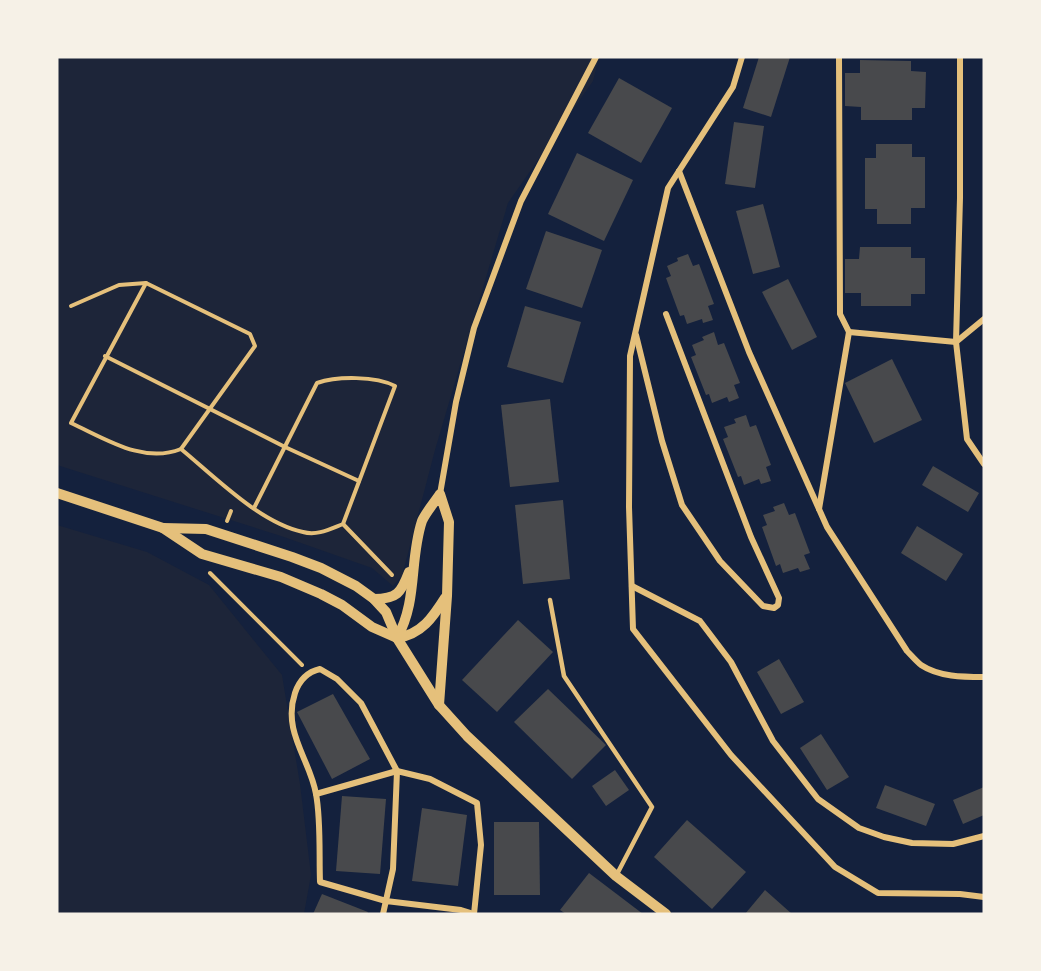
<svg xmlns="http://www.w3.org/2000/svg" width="1041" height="971" viewBox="0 0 1041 971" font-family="Commissioner,sans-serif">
  <rect width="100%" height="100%" fill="#14213d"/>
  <g fill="#1d2539">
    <polygon points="57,57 599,57 593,81 508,203 435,450 402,576 393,586 372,568 281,536 57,465"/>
    <polygon points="57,525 147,552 209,585 282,675 300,784 311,875 304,914 57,914"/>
  </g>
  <g fill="#48494c">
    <polygon points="759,57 790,57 771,117 743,108"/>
    <polygon points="860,60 911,61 911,71 926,72 925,108 912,108 912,120 861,120 861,107 845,106 845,73 860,73"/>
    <polygon points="619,78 672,108 641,163 588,133"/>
    <polygon points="734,122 764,126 755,188 725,184"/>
    <polygon points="876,144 912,144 912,157 925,157 925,208 911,208 911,224 877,224 877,209 865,209 865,158 876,158"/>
    <polygon points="577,153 633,180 604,241 548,214"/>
    <polygon points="763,204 780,267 753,274 736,211"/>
    <polygon points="546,231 602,250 582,308 526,289"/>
    <polygon points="860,247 911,247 911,258 925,258 925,294 911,294 911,306 861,306 861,293 845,293 845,259 859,259"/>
    <polygon points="688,254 693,266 699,264 714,304 708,306 713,320 703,323 702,319 687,324 684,315 680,316 666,278 671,276 667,266 678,261 677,258"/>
    <polygon points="788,279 817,337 792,350 762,292"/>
    <polygon points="525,306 581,322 563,383 507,367"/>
    <polygon points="714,332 718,345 724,343 740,383 734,385 739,398 729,402 727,397 712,403 709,394 706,395 691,357 696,355 692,345 704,340 702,337"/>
    <polygon points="892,359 922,420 874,443 845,383"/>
    <polygon points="550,399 559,482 510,487 501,405"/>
    <polygon points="746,415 750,427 756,425 771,465 766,467 771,481 761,484 759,479 744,485 741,476 738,477 723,439 728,437 724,427 736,423 734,419"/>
    <polygon points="933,466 979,493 968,512 922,485"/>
    <polygon points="563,500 570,579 523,584 515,505"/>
    <polygon points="784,503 789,515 795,513 810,553 804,555 810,569 800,572 798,568 783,573 780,564 776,566 762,527 767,525 763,515 775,511 773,507"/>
    <polygon points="917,526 963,554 946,581 901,553"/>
    <polygon points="518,620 553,652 497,712 462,680"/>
    <polygon points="779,659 804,702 781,714 757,672"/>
    <polygon points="548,689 606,745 572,779 514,722"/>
    <polygon points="333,694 370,759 332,779 297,712"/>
    <polygon points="821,734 849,777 827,790 800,748"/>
    <polygon points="615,770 629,790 606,806 592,786"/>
    <polygon points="885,785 935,804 926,826 876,808"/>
    <polygon points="984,787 984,815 963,824 953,800"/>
    <polygon points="342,796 386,799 380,874 336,871"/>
    <polygon points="422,808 467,815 458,886 412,881"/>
    <polygon points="687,820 746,872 712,909 654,857"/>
    <polygon points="494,822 539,822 540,895 494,895"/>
    <polygon points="589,873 643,914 566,914 560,910"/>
    <polygon points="765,890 792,914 745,914"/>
    <polygon points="322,894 368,912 367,914 313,914"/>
  </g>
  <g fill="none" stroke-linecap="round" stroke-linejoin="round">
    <g stroke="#e5c07b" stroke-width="4">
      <path d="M146,283L250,334L255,346L181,449C143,464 106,439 71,423Z"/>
      <polyline points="71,306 119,285 146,283"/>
      <polyline points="105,356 285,447 359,481"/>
      <path d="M181,449C215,477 260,523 303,532C317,536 330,529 343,524L395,386C376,376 337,376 317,383L254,508"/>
      <polyline points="227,521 231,511"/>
      <polyline points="343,524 392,575"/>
      <polyline points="210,573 302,665"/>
    </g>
    <polyline stroke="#e5c07b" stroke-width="4.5" points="550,600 564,676 652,807 616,876"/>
    <g stroke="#e5c07b" stroke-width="6">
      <polyline points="742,57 733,87 668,188 630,356 629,507 633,629 731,755 835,867 878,893 960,894 984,897"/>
      <polyline points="839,57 840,314 849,332"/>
      <polyline points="960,57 960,198 956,342 967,439 984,464"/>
      <path d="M679,171L749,352L827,527L907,651C911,655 916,661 921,665C939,677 963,677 984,677"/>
      <polyline points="849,332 956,342 984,319"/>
      <polyline points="636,335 662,441 682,505 720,561 763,606 774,608 778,605 779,598 751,537 666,314"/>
      <polyline points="440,494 456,402 474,328 521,201 596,57"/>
      <polyline points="819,509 849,332"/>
      <polyline points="632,586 700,621 731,662 773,741 818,799 859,828 884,837 912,843 953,844 984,836"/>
      <polyline points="316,794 397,771 430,779 477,803 481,845 474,914"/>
      <path d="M383,914L393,869L397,771L361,703L337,679L320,669C307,672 299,681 295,693C282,732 310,759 316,794C321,820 319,856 320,882L386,901L461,910L474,914"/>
    </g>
    <g stroke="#e5c07b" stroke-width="10">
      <polyline points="57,493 163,528 202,554 281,577 321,594 342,605 372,627 397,638"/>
      <polyline points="163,528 206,529 292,557 321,568 356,586 374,599 386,612 397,638 439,705 467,736 616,876 666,914"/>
      <path d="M374,599C397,599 401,593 409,572"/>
      <path d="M397,638C418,601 409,560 422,521C426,512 435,502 440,494L449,522L447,596L439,705"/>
      <path d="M397,638C422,634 433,617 445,598"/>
    </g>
  </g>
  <rect width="1041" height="971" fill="none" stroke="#f6f1e7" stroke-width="117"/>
</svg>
